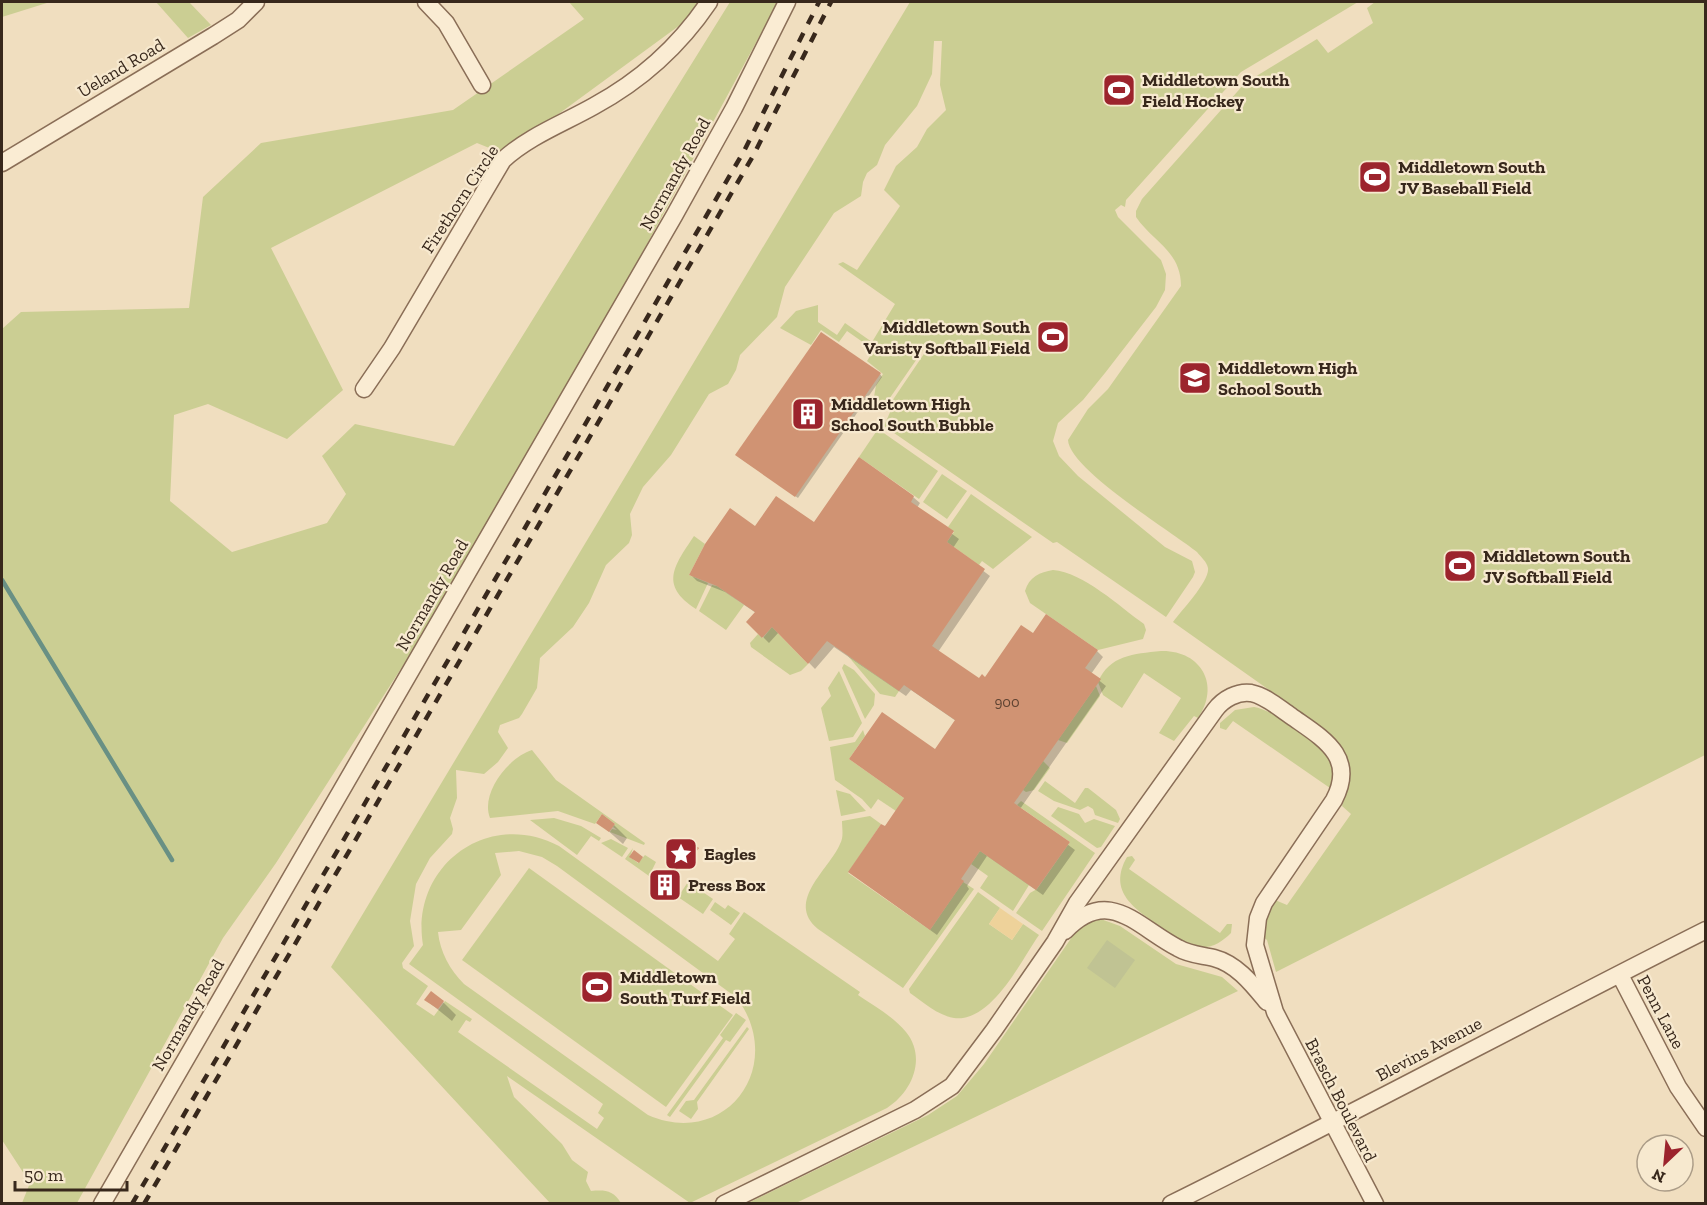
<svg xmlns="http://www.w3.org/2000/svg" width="1707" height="1205" viewBox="0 0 1707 1205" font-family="'Zilla Slab',serif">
  <rect width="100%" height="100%" fill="#f0debf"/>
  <g fill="#cbce93" fill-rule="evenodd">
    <polygon points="2,2 50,2 2,17"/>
    <polygon points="156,2 189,2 211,25 188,38"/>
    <polygon points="569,2 702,2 706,6 504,154 477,143 271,248 343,390 287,439 208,404 174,415 170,501 232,552 327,523 346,494 322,456 355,424 454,446 730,2 778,2 503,510 276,863 223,938 77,1203 22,1203 30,1183 2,1140 2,329 21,312 189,308 203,197 261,143 453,110 584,19"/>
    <path d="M910,2H1358L1241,72L1126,200L1125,207L1121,205L1115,210L1118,217L1161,260L1166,274L1165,290L1156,307L1105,373L1083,400L1058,423L1053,441L1059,456L1078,476L1165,547L1192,561L1195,572L1193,577L1166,617L1057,542L1053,543L884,426L891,410L888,407L932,342L930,340L885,405L874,397L876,385L883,374L867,361L874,350L847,331L839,342L821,330L811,345L780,328L796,311L818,305V322L837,335L845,323L872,342L895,304L838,264L843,262L857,270L900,206L884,190L896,166L917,147L927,129L946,110L940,85L942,41H934L932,74L917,106L885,145L877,165L867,173L863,182L861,196L834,213L785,287L777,317L740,355L736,370L728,384L709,394L671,455L643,487L630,514L632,535L629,543L606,565L589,603L573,627L540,658L537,688L522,714L519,718L500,725L498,732L508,748L498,762L484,774L456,770L457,798L450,818L453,829L452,834L430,858L416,884L410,921L414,946L402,963L403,968L428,986L416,1004L434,1016L445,1001L472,1019L470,1022L466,1020L458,1032L597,1129L604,1118L598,1113L603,1104L409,964L423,945C410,867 487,808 559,846L718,961L735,939L729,934L744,912L860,992L858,995C874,1006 894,1017 906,1032C927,1058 912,1092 887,1108L690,1203L507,1076L514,1097L562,1144L572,1160L588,1172L586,1181L591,1191C605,1190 613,1190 621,1203H550L331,967ZM519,851L542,857L557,866L737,998C787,1066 726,1149 648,1115L464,984C450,970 440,952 438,932L461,930L501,875L495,853Z"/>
    <path d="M1375,2H1705V755L1276,972L1267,940L1263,937L1265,920L1275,900L1287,905L1351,814L1342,806C1354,774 1349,750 1323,728L1173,622C1181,611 1210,581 1208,568C1207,562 1201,557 1197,552C1172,532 1069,469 1068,440L1088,409L1108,389L1181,286C1181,251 1153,242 1136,217V211L1142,199L1245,83L1317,39L1328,53L1373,23L1367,8Z"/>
    <polygon points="878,429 938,471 919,499 859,457"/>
    <polygon points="942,474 967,491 947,519 923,502"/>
    <polygon points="971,494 1032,537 993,569 982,561 979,565 947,542 954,532 948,527"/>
    <path d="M694,536L705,544L689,575L708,583L696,609C659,585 674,566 694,536Z"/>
    <path d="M1053,570C1083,572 1120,607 1144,624L1146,630L1143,639L1098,650L1030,603L1025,591C1029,577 1040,572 1053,570Z"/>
    <polygon points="712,585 717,586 744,605 726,630 699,611"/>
    <polygon points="772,627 808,664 801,671 790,675 751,647 750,643 758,634 763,638"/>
    <path d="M1161,651C1201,650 1221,685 1198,718L1194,716L1174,741L1159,733L1181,698L1144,673L1122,708L1103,695L1098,682C1110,655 1133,654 1161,651Z"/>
    <polygon points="848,656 899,691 895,697 880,694"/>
    <polygon points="844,664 854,670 875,694 874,705 865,719 842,668"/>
    <polygon points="839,671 862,723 853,737 829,741 821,708 831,696 828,688"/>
    <polygon points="1096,686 1100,696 1067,743 1058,740"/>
    <path d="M1254,707C1274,710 1321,742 1330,760C1334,769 1333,779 1330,788L1233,721L1226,730L1220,728V723L1235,710Z"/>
    <polygon points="863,730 865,736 849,759 904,798 896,811 878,799 871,809 862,799 835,780 830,747 855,742"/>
    <path d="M532,750L556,780L645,843L644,845L610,832L612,829L617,830L613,827L615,824L602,814L595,824L558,811L490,818C480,793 509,757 532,750Z"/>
    <polygon points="1043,761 1050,768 1034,790 1026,792 1023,790"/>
    <polygon points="1045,781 1075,803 1085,788 1088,788 1116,810 1120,819 1118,823 1095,815 1093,809 1088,806 1080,810 1054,801 1038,791"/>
    <polygon points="836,790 850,794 866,811 841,816"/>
    <polygon points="1021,801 1095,853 1042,931 1016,913 1030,893 1037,889 1070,842 1017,805"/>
    <polygon points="1058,807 1079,814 1085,823 1094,819 1115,826 1101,847 1097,848 1051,816"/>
    <path d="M870,816L881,824L848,873L930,930L963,882L974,889L903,988L818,929C785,901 829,870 840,844C844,837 842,829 842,821Z"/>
    <polygon points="554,818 581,826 601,838 599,841 591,836 577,855 530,820"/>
    <polygon points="611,839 628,848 622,857 601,843"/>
    <polygon points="633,848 630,857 638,863 645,855 656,862 649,876 625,859"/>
    <polygon points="980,851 1029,885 1013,911 980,888 988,876 971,864"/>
    <path d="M1132,856L1135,860L1129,869L1220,933L1227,924H1232L1231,933C1222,942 1211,949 1198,947C1184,945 1172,935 1161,927C1135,909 1107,892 1127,857Z"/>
    <polygon points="529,868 733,1015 666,1107 462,960"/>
    <polygon points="688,882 713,899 703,914 678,897"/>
    <path d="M978,892L1000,908L989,924L1012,940L1023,924L1039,935C1021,961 991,1023 954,1018C937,1015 923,1002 910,993L909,989Z"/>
    <polygon points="715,902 725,909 728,905 740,913 731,925 710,910"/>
    <polygon points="1098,918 1120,926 1176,964 1222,977 1238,991 796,1203 746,1204 928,1115 957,1096 984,1064 1072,937 1084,924"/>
    <polygon points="736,1013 746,1020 730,1042 726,1040 670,1117 667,1115 723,1038 720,1035"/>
    <polygon points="747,1027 749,1029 697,1102 698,1109 691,1119 679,1111 686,1101 694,1100"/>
  </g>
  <polygon fill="#eed29a" points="1000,908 1023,924 1012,940 989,924"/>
  <polygon fill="#c0c393" points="1107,940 1135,960 1115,988 1087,968"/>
  <g fill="#0003">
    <polygon points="880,374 882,377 798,498 740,458"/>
    <polygon points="913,497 920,503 917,508 959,539 953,548 990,576 938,652 979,680 986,679 1034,635 1097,651 1103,657 1091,674 1106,686 1020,809 1075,850 1043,895 987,856 967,886 969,889 937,935 850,872 906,799 851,759 936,751 956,721 911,690 906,696 834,647 815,669 779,632 769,643 748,622 756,613 725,592 697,581 691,575 755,528 814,524"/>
    <polygon points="598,822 614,825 627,838 623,844"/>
    <polygon points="426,1000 443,1002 456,1015 452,1021"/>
  </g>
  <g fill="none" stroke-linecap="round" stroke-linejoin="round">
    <polyline stroke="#699084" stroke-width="4.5" points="2,580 172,860"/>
  </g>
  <g fill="#d09373">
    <polygon points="821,332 881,373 795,497 735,455"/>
    <polygon points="859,457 914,496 911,502 954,531 947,542 985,569 932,646 979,678 982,674 985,677 1021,625 1033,633 1046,614 1098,650 1085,668 1101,679 1014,803 1070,842 1036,890 980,851 961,879 964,881 930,930 848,872 881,824 885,826 904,798 849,759 882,712 935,749 955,720 904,685 899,691 827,641 808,664 772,627 762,638 746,622 755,612 717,586 689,575 705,544 730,508 755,526 776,496 814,522"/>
    <polygon points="602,814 615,824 609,832 596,823"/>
    <polygon points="690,842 699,848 696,852 687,846"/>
    <polygon points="634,850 643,857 639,863 629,857"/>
    <polygon points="659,876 676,888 672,894 654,882"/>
    <polygon points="431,991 444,1001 438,1009 424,1000"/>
  </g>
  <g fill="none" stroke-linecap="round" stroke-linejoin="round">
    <g stroke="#8a6e57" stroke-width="19">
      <g id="minor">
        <polyline points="426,2 446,23 482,85"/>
        <polyline points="2,163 213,36 238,20 256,2"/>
        <path d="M364,389L392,348L503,160C529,136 564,123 594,106C640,81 680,45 709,2"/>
        <path d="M1065,931C1109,885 1137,927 1178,948C1190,955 1202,955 1214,958C1237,964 1253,985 1267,1002"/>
        <polyline points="1620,975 1678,1087 1706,1128"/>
        <polyline points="102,1204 674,216 734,108 787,2"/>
        <path d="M724,1204L915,1110L952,1086L994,1030L1055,942L1077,903L1215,710C1223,699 1238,691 1251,693C1266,696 1279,708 1291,716C1322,738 1357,756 1334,800L1264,903L1258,918L1255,945L1275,1012L1375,1204"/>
        <path d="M1171,1204C1351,1115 1527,1020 1706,930"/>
      </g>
    </g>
    <use href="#minor" stroke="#faecd3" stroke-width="16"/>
    <g stroke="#38281c" stroke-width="4.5" stroke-dasharray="10 10" stroke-linecap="butt">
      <polyline points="132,1204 744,151 819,2"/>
      <polyline points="144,1204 753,156 831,2"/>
    </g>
  </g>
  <defs>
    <g id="stadium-square" transform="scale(1.725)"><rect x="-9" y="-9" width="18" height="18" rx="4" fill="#9c242d" stroke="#f7e9cf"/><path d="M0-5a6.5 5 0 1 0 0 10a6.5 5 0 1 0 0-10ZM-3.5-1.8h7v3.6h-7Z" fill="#fff"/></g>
    <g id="school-square" transform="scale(1.725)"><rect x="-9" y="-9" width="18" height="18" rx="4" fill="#9c242d" stroke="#f7e9cf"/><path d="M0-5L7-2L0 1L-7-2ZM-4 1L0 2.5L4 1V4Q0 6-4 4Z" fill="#fff"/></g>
    <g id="building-square" transform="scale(1.725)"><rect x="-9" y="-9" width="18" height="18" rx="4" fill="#9c242d" stroke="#f7e9cf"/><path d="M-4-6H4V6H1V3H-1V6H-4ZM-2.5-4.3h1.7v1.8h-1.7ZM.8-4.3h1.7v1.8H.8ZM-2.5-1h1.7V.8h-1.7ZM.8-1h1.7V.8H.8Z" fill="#fff"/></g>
    <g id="sight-square" transform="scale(1.725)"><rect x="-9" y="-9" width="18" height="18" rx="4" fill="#9c242d" stroke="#f7e9cf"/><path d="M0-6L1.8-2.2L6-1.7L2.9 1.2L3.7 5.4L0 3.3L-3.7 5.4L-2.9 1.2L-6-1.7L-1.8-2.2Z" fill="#fff"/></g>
  </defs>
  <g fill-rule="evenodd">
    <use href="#stadium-square" x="1119" y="90"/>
    <use href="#stadium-square" x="1375" y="177"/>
    <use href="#stadium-square" x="1053" y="337"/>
    <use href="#school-square" x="1195" y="378"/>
    <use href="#building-square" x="808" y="414"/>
    <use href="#stadium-square" x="1460" y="566"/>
    <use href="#sight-square" x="681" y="854"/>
    <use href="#building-square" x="665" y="885"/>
    <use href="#stadium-square" x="597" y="987"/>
  </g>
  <g text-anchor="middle" stroke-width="4.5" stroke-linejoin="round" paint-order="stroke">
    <g font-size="15" fill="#5e4332">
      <text x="1007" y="707">900</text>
    </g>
    <g font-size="18" fill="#38281c" stroke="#f7e9cf">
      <text transform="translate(121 68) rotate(-31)" y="6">Ueland Road</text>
      <text transform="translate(675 174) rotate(-61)" y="6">Normandy Road</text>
      <text transform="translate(460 199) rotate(-57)" y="6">Firethorn Circle</text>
      <text transform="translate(432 595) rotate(-60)" y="6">Normandy Road</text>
      <text transform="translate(1661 1012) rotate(62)" y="6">Penn Lane</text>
      <text transform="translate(188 1015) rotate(-60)" y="6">Normandy Road</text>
      <text transform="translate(1429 1049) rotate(-28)" y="6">Blevins Avenue</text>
      <text transform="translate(1341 1100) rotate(63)" y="6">Brasch Boulevard</text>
    </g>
    <g font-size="18" font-weight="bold" fill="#38281c" stroke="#f7e9cf" text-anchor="start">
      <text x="1142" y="86">Middletown South<tspan x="1142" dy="21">Field Hockey</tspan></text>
      <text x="1398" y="173">Middletown South<tspan x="1398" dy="21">JV Baseball Field</tspan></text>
      <text x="1030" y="333" text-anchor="end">Middletown South<tspan x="1030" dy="21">Varisty Softball Field</tspan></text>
      <text x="1218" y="374">Middletown High<tspan x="1218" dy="21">School South</tspan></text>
      <text x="831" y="410">Middletown High<tspan x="831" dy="21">School South Bubble</tspan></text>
      <text x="1483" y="562">Middletown South<tspan x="1483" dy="21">JV Softball Field</tspan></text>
      <text x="704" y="860">Eagles</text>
      <text x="688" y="891">Press Box</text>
      <text x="620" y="983">Middletown<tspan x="620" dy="21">South Turf Field</tspan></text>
    </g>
  </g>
  <rect width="1707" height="1205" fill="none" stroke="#38281c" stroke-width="6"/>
  <g transform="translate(1665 1163) rotate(206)"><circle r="28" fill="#f7e9cf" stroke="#ab9c87" stroke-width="1.5"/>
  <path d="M0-4.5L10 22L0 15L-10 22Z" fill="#9c242d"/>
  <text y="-9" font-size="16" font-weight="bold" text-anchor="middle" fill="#38281c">N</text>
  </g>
  <path d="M15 1181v9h112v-9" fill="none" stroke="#38281c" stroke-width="3"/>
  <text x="24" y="1181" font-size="18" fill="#38281c" stroke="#f7e9cf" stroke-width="4.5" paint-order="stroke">50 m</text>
</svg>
